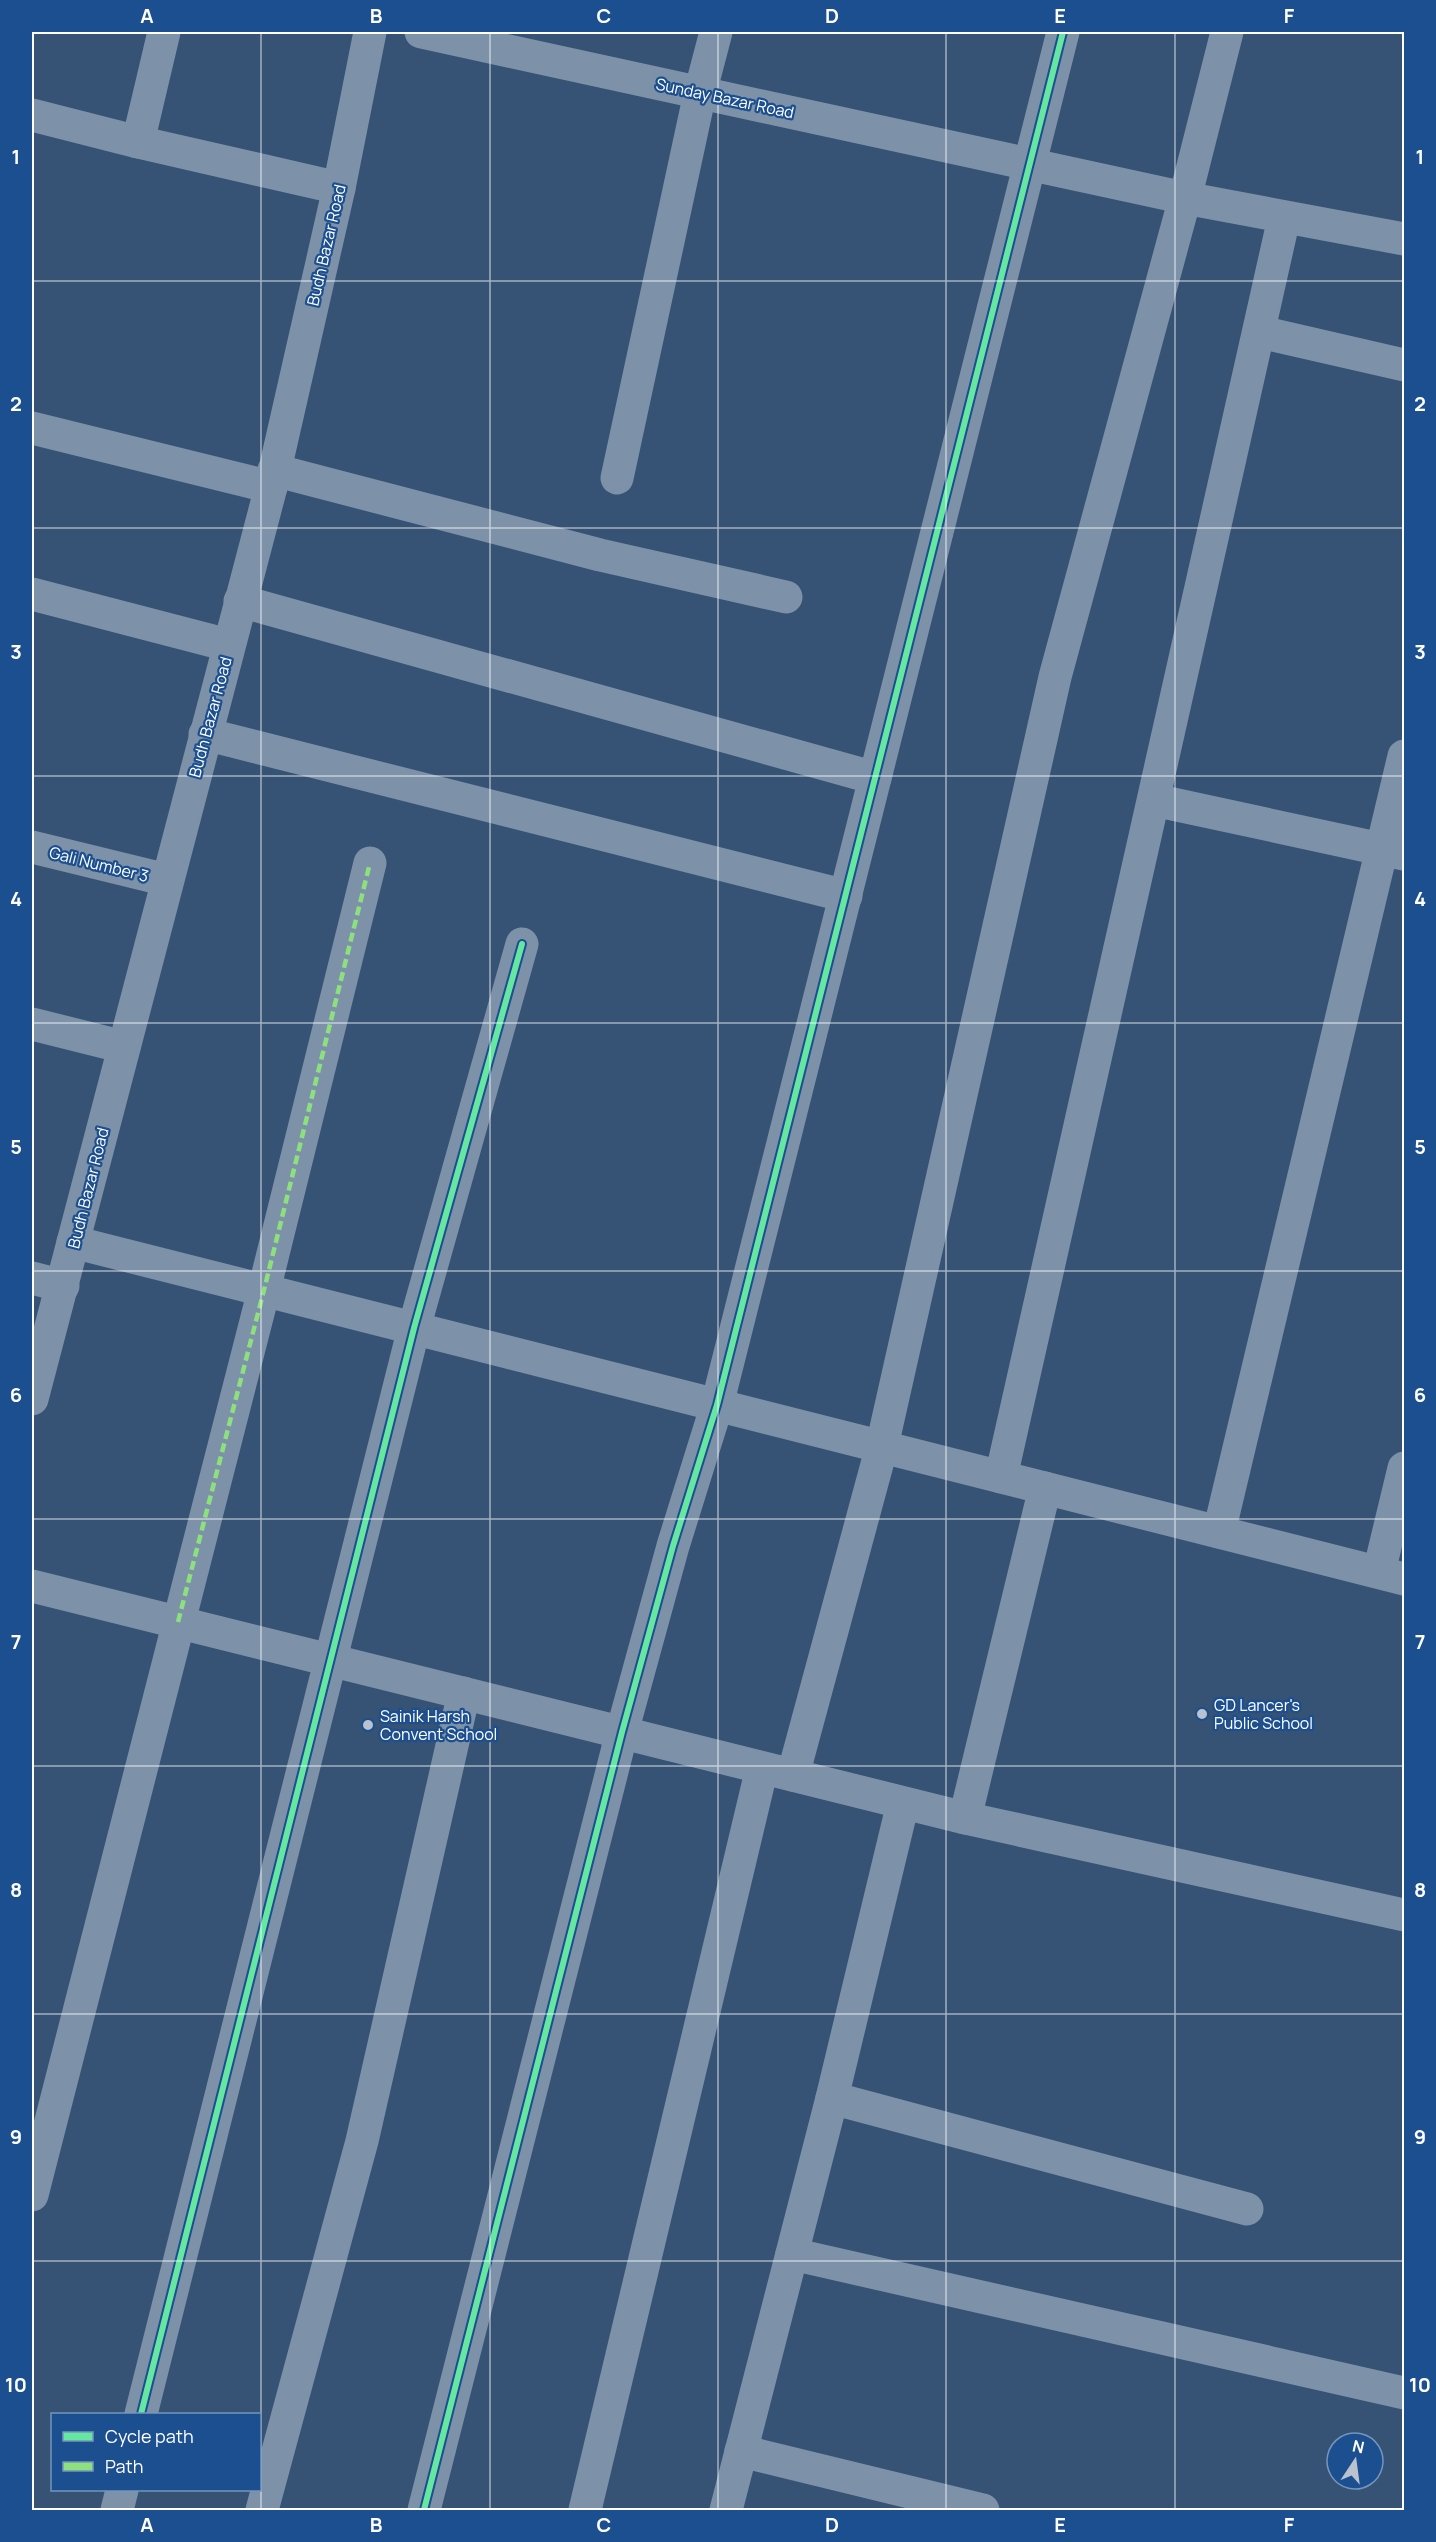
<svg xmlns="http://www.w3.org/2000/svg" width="1436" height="2542" viewBox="0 0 1436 2542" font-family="Manrope,sans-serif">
  <rect width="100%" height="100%" fill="#365274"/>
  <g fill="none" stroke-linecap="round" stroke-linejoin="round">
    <g stroke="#7d92a8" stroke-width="33">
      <polyline points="421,32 1185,198 1404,239"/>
      <polyline points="32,115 138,142 339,188"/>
      <polyline points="138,142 164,32"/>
      <polyline points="1260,332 1404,365"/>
      <polyline points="32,428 271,487"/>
      <polyline points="274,470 600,555 786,597"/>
      <polyline points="617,478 700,93 716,32"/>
      <polyline points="32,594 228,645"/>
      <polyline points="240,601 875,778"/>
      <polyline points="205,734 846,896"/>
      <polyline points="1154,800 1404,854"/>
      <polyline points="32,847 167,880"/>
      <polyline points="32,1024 124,1047"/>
      <polyline points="73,1242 1404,1579"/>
      <polyline points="32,1278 63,1286"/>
      <polyline points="32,1399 271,487 339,188 370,32"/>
      <polyline points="1001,1477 1284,218"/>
      <polyline points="1219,1532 1404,756"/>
      <polyline points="1379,1572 1404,1468"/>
      <polyline points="32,1586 965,1818 1404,1915"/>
      <polyline points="793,1775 882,1446 1055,677 1185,198 1227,32"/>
      <polyline points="965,1818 1045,1488"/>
      <polyline points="832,2098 1247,2209"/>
      <polyline points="32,2195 264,1290 370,863"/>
      <polyline points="792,2254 1404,2393"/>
      <polyline points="141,2414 414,1328 522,944"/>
      <polyline points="741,2451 983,2510"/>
      <polyline points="117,2510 122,2490"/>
      <polyline points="262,2510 362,2141 464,1693"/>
      <polyline points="424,2510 622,1732 673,1546 717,1405 1063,32"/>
      <polyline points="585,2510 762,1768"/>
      <polyline points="726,2510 832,2098 903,1803"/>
    </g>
    <polyline stroke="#8de07e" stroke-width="4.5" stroke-dasharray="9 4.5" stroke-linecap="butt" points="178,1622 264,1290 370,863"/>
    <g stroke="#1b4f8f" stroke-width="10">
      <g id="cycleway">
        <polyline points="141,2414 414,1328 522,944"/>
        <polyline points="424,2510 622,1732 673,1546 717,1405 1063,32"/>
      </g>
    </g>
    <use href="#cycleway" stroke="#66e7a1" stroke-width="6"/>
  </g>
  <path fill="none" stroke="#fff" stroke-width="1.5" stroke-opacity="0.55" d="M261,32V2510M490,32V2510M718,32V2510M946,32V2510M1175,32V2510M32,281H1404M32,528H1404M32,776H1404M32,1023H1404M32,1271H1404M32,1519H1404M32,1766H1404M32,2014H1404M32,2261H1404"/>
  <g fill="#b9c2ce" stroke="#1b4f8f" stroke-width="2">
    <circle cx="1202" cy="1714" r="6"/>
    <circle cx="368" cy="1725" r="6"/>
  </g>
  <g text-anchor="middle" stroke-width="4.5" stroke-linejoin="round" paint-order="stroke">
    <g font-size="16" fill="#fff" stroke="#1b4f8f">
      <text transform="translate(725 98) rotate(12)" y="6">Sunday Bazar Road</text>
      <text transform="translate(326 245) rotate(-77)" y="6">Budh Bazar Road</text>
      <text transform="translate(210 717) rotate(-75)" y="6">Budh Bazar Road</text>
      <text transform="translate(99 864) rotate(14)" y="6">Gali Number 3</text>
      <text transform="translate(88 1188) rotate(-76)" y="6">Budh Bazar Road</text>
    </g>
    <g font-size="16" fill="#fff" stroke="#1b4f8f" text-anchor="start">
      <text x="1214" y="1711">GD Lancer's<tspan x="1214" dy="18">Public School</tspan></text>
      <text x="380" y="1722">Sainik Harsh<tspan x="380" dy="18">Convent School</tspan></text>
    </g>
  </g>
  <rect width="1436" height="2542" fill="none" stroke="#1b4f8f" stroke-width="66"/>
  <rect x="51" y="2413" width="210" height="78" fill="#1b4f8f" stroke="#7695bc" stroke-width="1.5"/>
  <rect x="63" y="2432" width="30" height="9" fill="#66e7a1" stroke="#7695bc" stroke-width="1.5"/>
  <text x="105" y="2443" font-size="18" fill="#ffffff">Cycle path</text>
  <rect x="63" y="2462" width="30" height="9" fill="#8de07e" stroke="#7695bc" stroke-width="1.5"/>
  <text x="105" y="2473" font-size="18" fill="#ffffff">Path</text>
  <g transform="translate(1355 2461) rotate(13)"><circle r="28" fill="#1b4f8f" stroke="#7695bc" stroke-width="1.5"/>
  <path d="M0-4.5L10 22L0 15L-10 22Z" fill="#b9c2ce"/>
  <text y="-9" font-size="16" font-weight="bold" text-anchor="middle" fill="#ffffff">N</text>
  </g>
  <rect x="33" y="33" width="1370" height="2476" fill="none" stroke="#fff" stroke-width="2"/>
  <g font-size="20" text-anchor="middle" font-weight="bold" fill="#fff">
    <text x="147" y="23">A</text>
    <text x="376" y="23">B</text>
    <text x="604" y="23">C</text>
    <text x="832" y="23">D</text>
    <text x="1060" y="23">E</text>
    <text x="1289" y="23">F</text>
    <text x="16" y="164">1</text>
    <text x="1420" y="164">1</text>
    <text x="16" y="411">2</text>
    <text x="1420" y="411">2</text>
    <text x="16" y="659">3</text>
    <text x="1420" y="659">3</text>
    <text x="16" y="906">4</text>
    <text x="1420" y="906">4</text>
    <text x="16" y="1154">5</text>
    <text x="1420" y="1154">5</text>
    <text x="16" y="1402">6</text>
    <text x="1420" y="1402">6</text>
    <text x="16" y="1649">7</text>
    <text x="1420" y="1649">7</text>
    <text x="16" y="1897">8</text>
    <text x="1420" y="1897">8</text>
    <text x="16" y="2144">9</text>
    <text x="1420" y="2144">9</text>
    <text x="16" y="2392">10</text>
    <text x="1420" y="2392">10</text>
    <text x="147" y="2532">A</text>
    <text x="376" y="2532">B</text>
    <text x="604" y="2532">C</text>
    <text x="832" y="2532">D</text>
    <text x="1060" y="2532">E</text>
    <text x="1289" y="2532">F</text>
  </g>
</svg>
